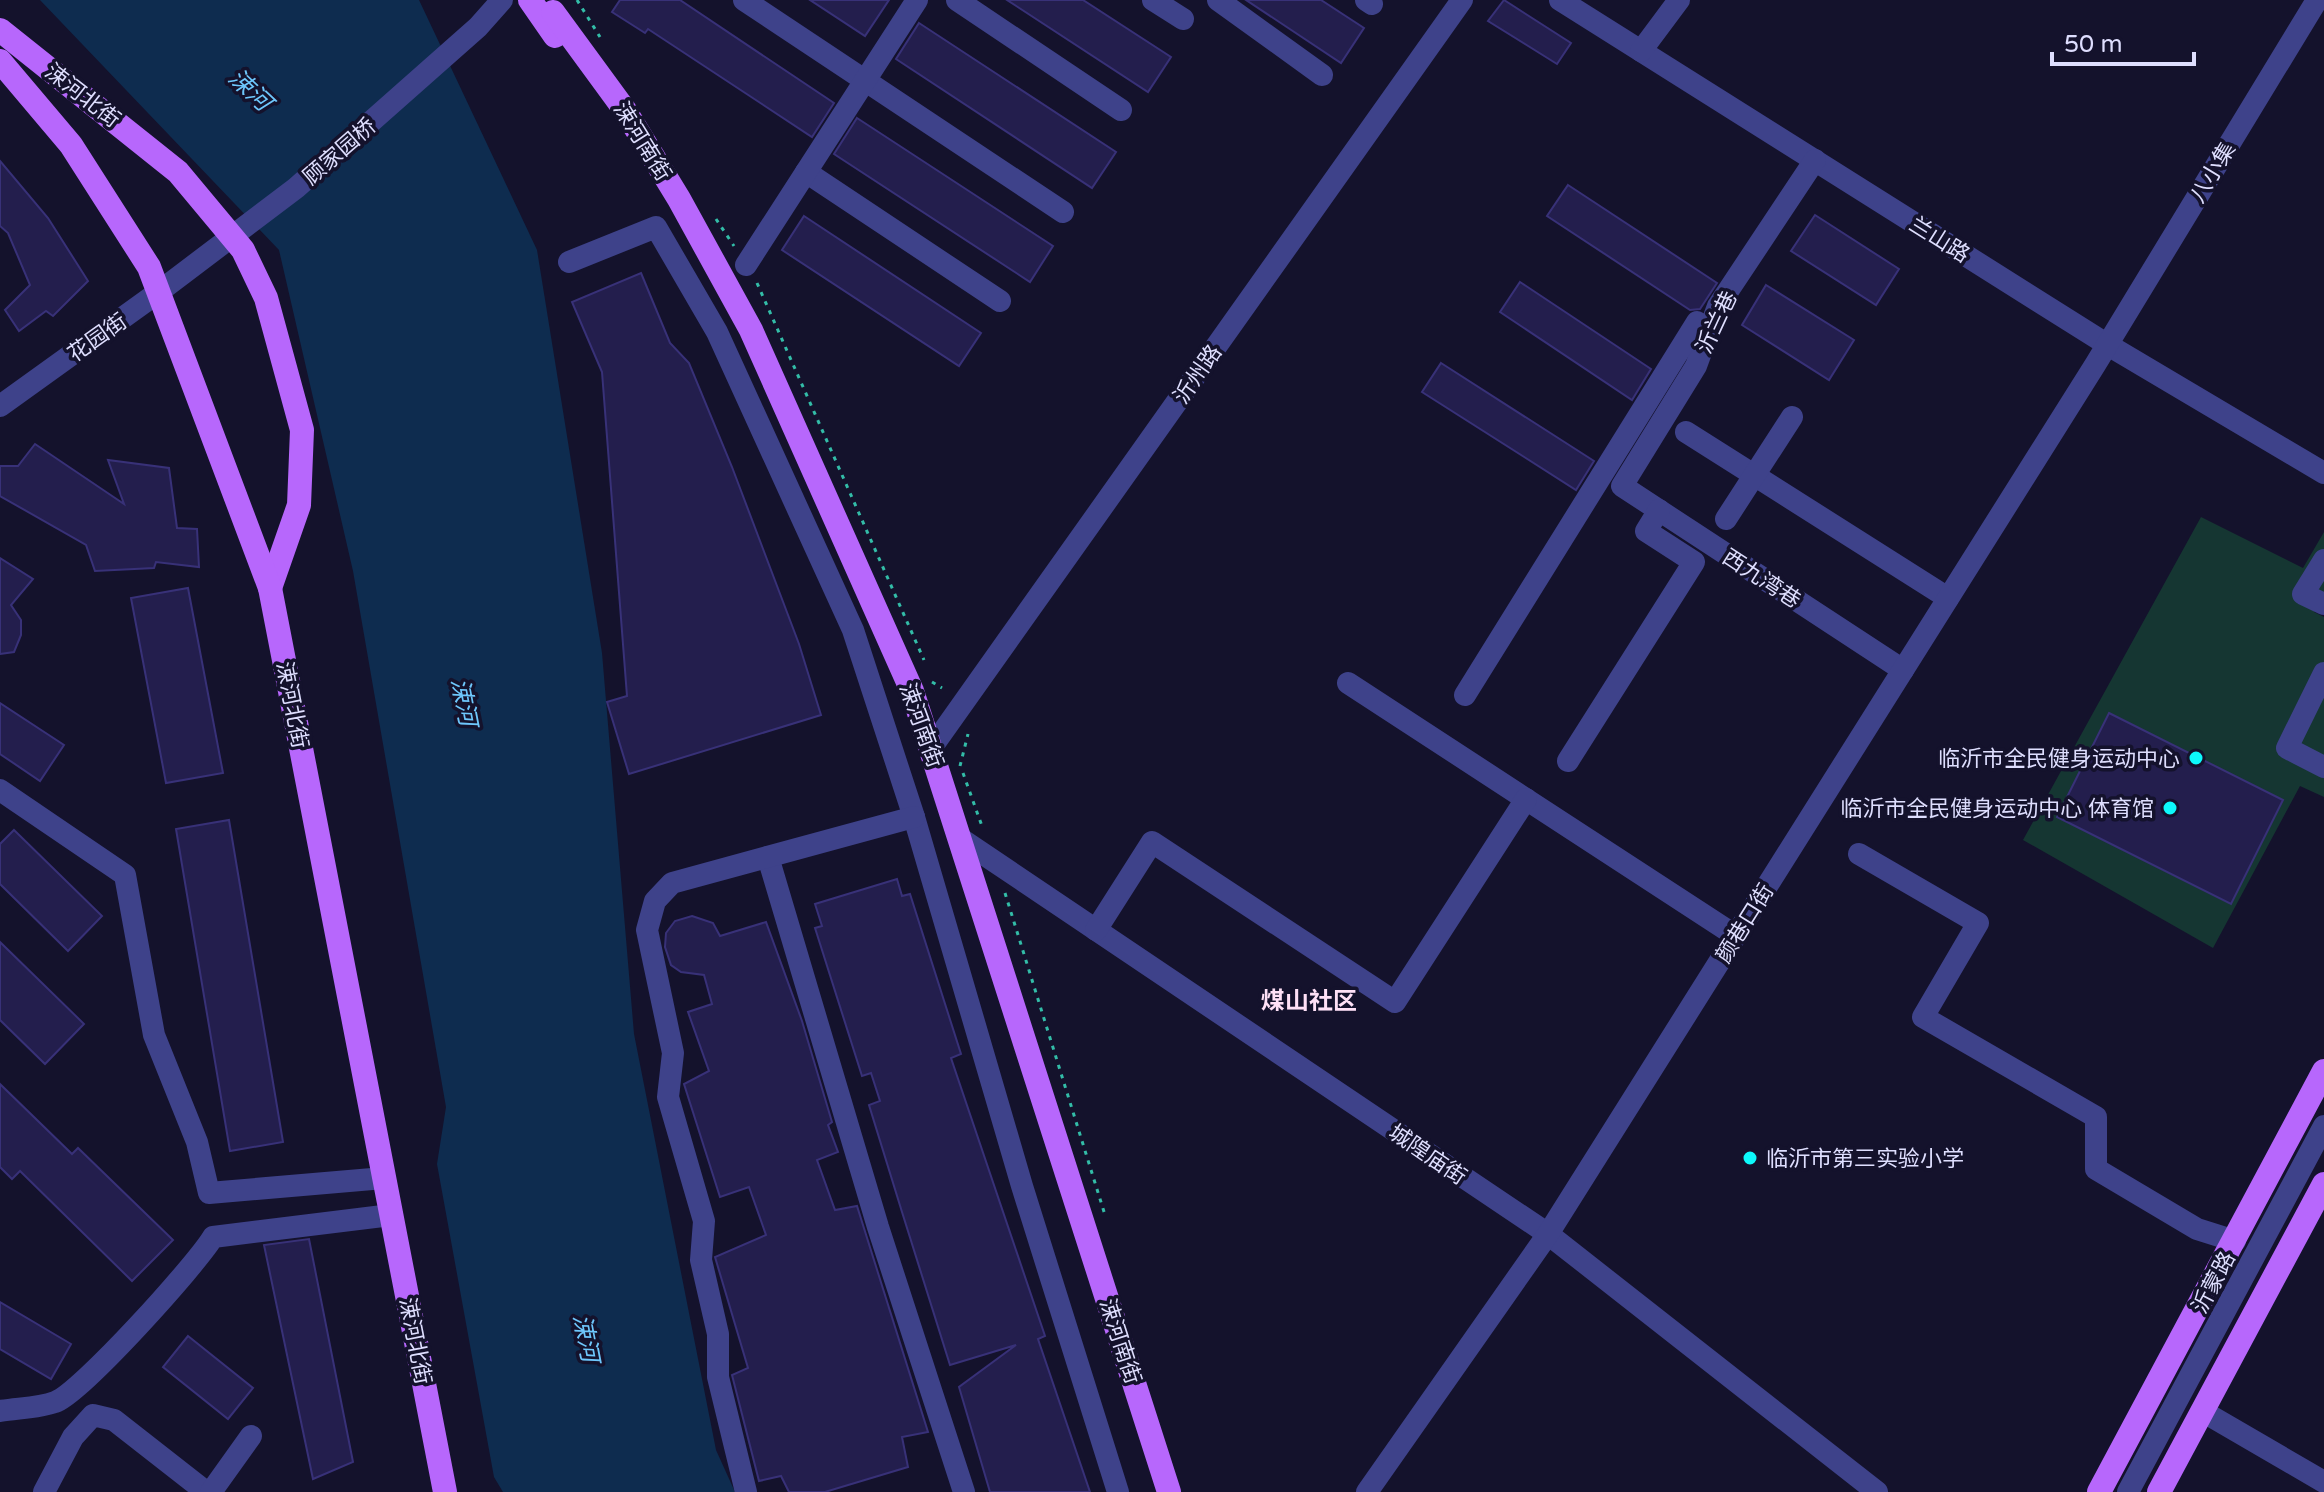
<svg xmlns="http://www.w3.org/2000/svg" width="2324" height="1492" viewBox="0 0 2324 1492" font-family="'Varela Round','Noto Sans SC',sans-serif">
  <rect width="100%" height="100%" fill="#14122c"/>
  <polygon fill="#153632" points="2201,517 2303,568 2324,532 2324,593 2314,612 2324,617 2324,797 2300,786 2213,948 2023,840"/>
  <polygon fill="#0e2c4f" points="40,0 419,0 537,250 602,653 634,1034 716,1450 735,1492 503,1492 494,1477 437,1164 446,1107 353,571 279,250"/>
  <g fill="#231e4d" stroke="#383178" stroke-width="2">
    <polygon points="620,0 680,0 834,103 812,137 648,29 645,33 612,12"/>
    <polygon points="810,0 889,0 865,36"/>
    <polygon points="1007,0 1083,0 1171,57 1148,92"/>
    <polygon points="1246,0 1321,0 1364,28 1341,63"/>
    <polygon points="1504,0 1571,43 1557,64 1488,21"/>
    <polygon points="919,23 1116,152 1092,188 896,59"/>
    <polygon points="857,118 1053,246 1030,282 834,154"/>
    <polygon points="0,161 48,218 88,281 53,316 46,311 19,331 5,310 30,285 8,233 0,226"/>
    <polygon points="1568,185 1717,283 1700,309 1690,310 1547,216"/>
    <polygon points="1815,215 1899,269 1876,305 1791,251"/>
    <polygon points="804,216 981,333 959,366 782,250"/>
    <polygon points="641,273 670,343 689,363 732,467 799,644 821,715 629,774 607,702 627,696 602,372 572,302"/>
    <polygon points="1520,282 1651,369 1632,400 1500,312"/>
    <polygon points="1766,285 1854,340 1829,380 1742,325"/>
    <polygon points="1441,363 1594,461 1576,490 1422,392"/>
    <polygon points="35,444 124,504 108,460 169,468 177,528 197,529 199,567 156,562 154,568 95,571 86,545 0,496 0,466 18,466"/>
    <polygon points="0,558 33,579 11,605 21,620 21,635 14,652 0,654"/>
    <polygon points="188,588 223,773 166,783 131,598"/>
    <polygon points="0,703 64,745 40,781 0,754"/>
    <polygon points="2109,713 2283,800 2231,904 2057,817"/>
    <polygon points="229,820 283,1142 230,1151 176,829"/>
    <polygon points="14,830 102,916 68,951 0,884 0,844"/>
    <polygon points="897,879 902,896 910,894 961,1054 951,1058 1045,1336 1038,1339 1090,1492 990,1492 959,1387 1016,1345 950,1365 902,1212 869,1105 880,1101 871,1073 862,1076 815,928 822,926 815,904"/>
    <polygon points="692,916 713,923 720,936 766,922 802,1021 832,1122 828,1125 838,1152 817,1160 835,1210 857,1206 928,1432 902,1437 908,1467 825,1492 789,1492 781,1476 759,1481 732,1375 748,1368 715,1257 766,1235 749,1187 720,1197 684,1084 709,1071 688,1012 712,1004 704,975 681,972 671,965 665,947 666,933 675,921"/>
    <polygon points="0,942 84,1024 45,1064 0,1020"/>
    <polygon points="0,1084 72,1154 78,1148 173,1240 132,1281 20,1171 12,1179 0,1167"/>
    <polygon points="309,1239 353,1462 313,1479 264,1245"/>
    <polygon points="0,1302 71,1344 51,1379 0,1349"/>
    <polygon points="188,1336 253,1388 228,1419 163,1367"/>
  </g>
  <g fill="none" stroke-linecap="round" stroke-linejoin="round">
    <g stroke="#33bda8" stroke-width="3" stroke-dasharray="4 6" stroke-linecap="butt">
      <polyline points="577,0 600,37"/>
      <polyline points="716,219 734,246"/>
      <polyline points="757,283 924,660"/>
      <polyline points="932,682 942,688"/>
      <polyline points="960,766 968,734"/>
      <polyline points="963,773 983,829"/>
      <polyline points="1005,893 1105,1215"/>
    </g>
    <g stroke="#3e428a" stroke-width="22">
      <polyline points="744,0 1063,212"/>
      <polyline points="957,0 1121,110"/>
      <polyline points="1153,0 1183,19"/>
      <polyline points="1218,0 1322,75"/>
      <polyline points="1366,0 1372,4"/>
      <polyline points="1560,0 2108,345 2324,473"/>
      <polyline points="1641,51 1679,0"/>
      <polyline points="1815,160 1718,306 1696,366 1622,486 1903,670"/>
      <polyline points="806,172 1000,301"/>
      <polyline points="569,262 656,227 717,332 853,630 914,817 1022,1186 1118,1492"/>
      <polyline points="746,265 917,0"/>
      <polyline points="0,406 160,291 296,188 478,27 502,0"/>
      <polyline points="1686,432 1948,598"/>
      <polyline points="1726,519 1792,417"/>
      <polyline points="2324,560 2303,594 2324,604"/>
      <polyline points="2324,673 2287,748 2324,767"/>
      <polyline points="1348,683 1736,936"/>
      <polyline points="1465,695 1697,322"/>
      <polyline points="932,747 1462,0"/>
      <polyline points="1568,761 1694,562 1646,531 1659,510"/>
      <polyline points="0,790 125,875 154,1035 197,1142 209,1193 384,1178"/>
      <polyline points="961,839 1548,1234 1877,1492"/>
      <polyline points="1859,854 1978,923 1923,1017 2096,1117 2096,1169 2197,1229 2235,1241"/>
      <polyline points="768,857 878,1227 964,1492"/>
      <polyline points="1096,930 1152,842 1395,1002 1526,799"/>
      <path d="M0,1411C17,1408 39,1408 55,1402C80,1394 197,1264 213,1237L391,1215"/>
      <polyline points="2202,1411 2324,1482"/>
      <polyline points="44,1492 73,1437 93,1415 114,1420 206,1492"/>
      <polyline points="211,1492 251,1436"/>
      <polyline points="746,1492 718,1377 718,1334 701,1260 704,1221 668,1097 673,1053 647,930 655,901 672,883 914,817"/>
      <polyline points="1367,1492 1548,1234 2095,365 2317,0"/>
      <polyline points="2128,1492 2324,1126"/>
    </g>
    <g stroke="#b767fc" stroke-width="24">
      <polyline points="530,0 555,36"/>
      <polyline points="553,12 624,109 679,199 751,330 912,691 1169,1492"/>
      <polyline points="0,30 178,172 243,250 266,298 302,430 299,505 270,588"/>
      <polyline points="0,61 71,145 149,267 270,588 445,1492"/>
      <polyline points="2099,1492 2324,1071"/>
      <polyline points="2159,1492 2324,1184"/>
    </g>
  </g>
  <g fill="#0df9fb" stroke="#14122c" stroke-width="3">
    <circle cx="2196" cy="758" r="8"/>
    <circle cx="2170" cy="808" r="8"/>
    <circle cx="1750" cy="1158" r="8"/>
  </g>
  <g text-anchor="middle" stroke-width="7" stroke-linejoin="round" paint-order="stroke">
    <g font-size="22" fill="#dedefe" stroke="#14122c">
      <text transform="translate(83 95) rotate(38)" y="8">涑河北街</text>
      <text transform="translate(643 141) rotate(58)" y="8">涑河南街</text>
      <text transform="translate(339 151) rotate(-41)" y="8">顾家园桥</text>
      <text transform="translate(2212 172) rotate(-59)" y="8">八小集</text>
      <text transform="translate(1940 239) rotate(32)" y="8">兰山路</text>
      <text transform="translate(1716 322) rotate(-65)" y="8">沂兰巷</text>
      <text transform="translate(97 337) rotate(-35)" y="8">花园街</text>
      <text transform="translate(1197 374) rotate(-55)" y="8">沂州路</text>
      <text transform="translate(1762 578) rotate(33)" y="8">西九湾巷</text>
      <text transform="translate(293 705) rotate(79)" y="8">涑河北街</text>
      <text transform="translate(922 725) rotate(70)" y="8">涑河南街</text>
      <text transform="translate(1744 923) rotate(-58)" y="8">颜巷口街</text>
      <text transform="translate(1428 1154) rotate(34)" y="8">城隍庙街</text>
      <text transform="translate(2213 1282) rotate(-62)" y="8">沂蒙路</text>
      <text transform="translate(416 1341) rotate(79)" y="8">涑河北街</text>
      <text transform="translate(1121 1341) rotate(72)" y="8">涑河南街</text>
    </g>
    <g font-size="22" fill="#dedefe" stroke="#14122c" text-anchor="end">
      <text x="2180" y="766">临沂市全民健身运动中心</text>
      <text x="2154" y="816">临沂市全民健身运动中心 体育馆</text>
      <text x="1766" y="1166" text-anchor="start">临沂市第三实验小学</text>
    </g>
    <g font-size="24" font-style="italic" fill="#6ec7fc" stroke="#14122c">
      <text transform="translate(250 90) rotate(43)" y="8">涑河</text>
      <text transform="translate(464 702) rotate(79)" y="8">涑河</text>
      <text transform="translate(586 1338) rotate(79)" y="8">涑河</text>
    </g>
    <g font-size="24" font-weight="bold" fill="#fee0f6" stroke="#14122c">
      <text x="1309" y="1009">煤山社区</text>
    </g>
  </g>
  <path d="M2052 52v12h142v-12" fill="none" stroke="#dedefe" stroke-width="4"/>
  <text x="2064" y="52" font-size="24" fill="#dedefe" stroke="#14122c" stroke-width="6" paint-order="stroke">50 m</text>
</svg>
